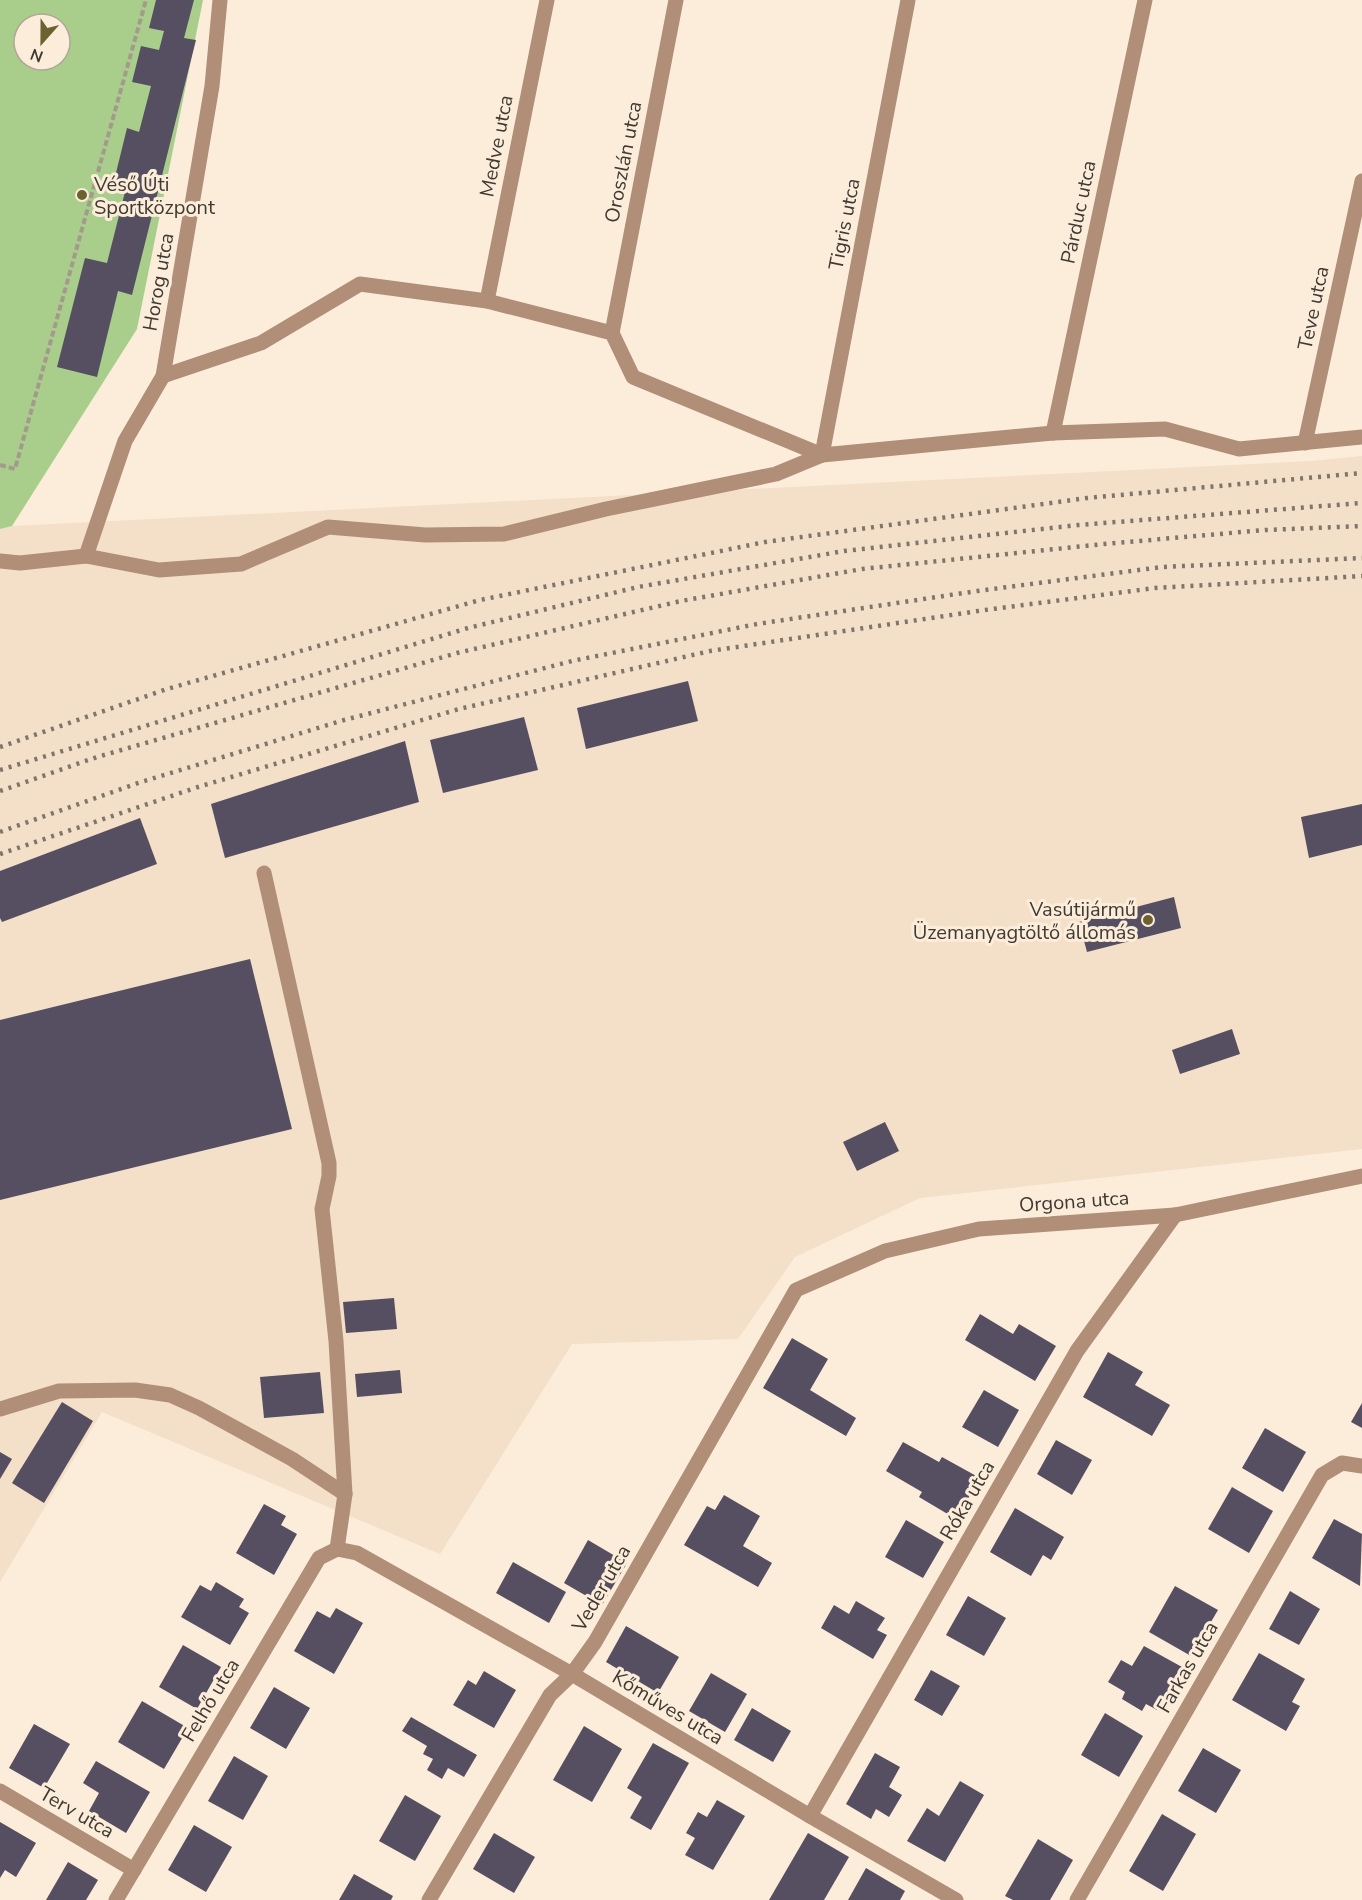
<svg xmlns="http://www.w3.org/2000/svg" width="1362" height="1900" viewBox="0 0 1362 1900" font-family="'Nunito Sans',sans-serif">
  <rect width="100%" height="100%" fill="#fceddb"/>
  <polygon fill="#f4dfc8" points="1362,456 1362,1149 920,1198 795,1257 738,1339 572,1344 440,1554 102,1412 0,1582 0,529 12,526 1311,461"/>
  <path fill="#a9ce8b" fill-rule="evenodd" d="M0,0H203L137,329L12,526L0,529ZM24,24H60V60H24Z"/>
  <g fill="#554f61">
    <polygon points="156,0 194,0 184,38 196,40 132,295 118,291 97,377 57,367 85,258 107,263 127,184 114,181 127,128 139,132 151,86 132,82 141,46 159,50 164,31 149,28"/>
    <polygon points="688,681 698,721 586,749 577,708"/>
    <polygon points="524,717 538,770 443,793 430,740"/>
    <polygon points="405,741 419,802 225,858 211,804"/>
    <polygon points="1362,804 1362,845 1309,858 1301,817"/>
    <polygon points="140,818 157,864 2,922 0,918 0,871"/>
    <polygon points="1174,897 1181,928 1087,952 1079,922"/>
    <polygon points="250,959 292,1129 0,1200 0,1020"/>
    <polygon points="1232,1029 1240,1054 1180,1074 1172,1050"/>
    <polygon points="885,1122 899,1151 857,1171 843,1142"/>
    <polygon points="394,1298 397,1329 346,1333 343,1302"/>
    <polygon points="980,1314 1013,1334 1019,1324 1056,1346 1035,1381 965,1340"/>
    <polygon points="792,1338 828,1359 810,1390 856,1418 846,1436 763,1388"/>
    <polygon points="1108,1352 1143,1372 1135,1385 1170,1405 1152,1436 1083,1397"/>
    <polygon points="400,1370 402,1393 357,1397 355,1374"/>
    <polygon points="320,1372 324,1413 264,1418 260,1377"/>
    <polygon points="984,1390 1019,1410 998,1447 962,1427"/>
    <polygon points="62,1402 93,1421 44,1503 12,1483"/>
    <polygon points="1362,1403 1362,1428 1351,1422"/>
    <polygon points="1265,1428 1306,1452 1283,1492 1242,1468"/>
    <polygon points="1056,1440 1092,1460 1072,1495 1037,1474"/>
    <polygon points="903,1442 939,1462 942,1457 980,1478 956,1519 919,1497 922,1492 886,1471"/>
    <polygon points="0,1452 12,1459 0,1479"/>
    <polygon points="1232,1487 1273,1511 1249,1553 1208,1529"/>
    <polygon points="724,1495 760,1516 743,1546 772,1563 758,1587 684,1545 707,1506 715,1510"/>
    <polygon points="264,1504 286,1516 281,1525 297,1534 274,1575 236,1553"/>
    <polygon points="1015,1508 1064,1537 1051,1560 1043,1555 1031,1576 990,1552"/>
    <polygon points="1334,1519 1362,1534 1360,1586 1312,1558"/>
    <polygon points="906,1520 944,1542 923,1578 885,1557"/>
    <polygon points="588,1540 627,1563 602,1605 564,1583"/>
    <polygon points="513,1562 566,1592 549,1623 496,1593"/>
    <polygon points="216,1582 244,1599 239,1607 249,1613 230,1645 181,1617 200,1585 211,1591"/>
    <polygon points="1175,1586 1218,1610 1191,1656 1149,1632"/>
    <polygon points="1290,1591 1320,1609 1299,1645 1269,1629"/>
    <polygon points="968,1596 1006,1618 984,1656 946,1635"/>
    <polygon points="856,1601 885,1618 877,1630 887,1635 873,1659 821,1628 834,1605 849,1614"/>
    <polygon points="336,1608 363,1623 334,1674 294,1651 317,1611 330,1618"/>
    <polygon points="626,1626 679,1657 658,1693 606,1662"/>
    <polygon points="183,1645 221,1667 197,1709 159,1687"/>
    <polygon points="1144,1646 1182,1667 1157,1710 1146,1704 1142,1711 1122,1699 1125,1692 1108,1682 1121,1660 1132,1666"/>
    <polygon points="1259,1653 1305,1679 1292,1702 1300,1706 1286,1731 1232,1700"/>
    <polygon points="931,1670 960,1686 942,1716 914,1700"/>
    <polygon points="484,1671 516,1690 494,1728 453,1705 468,1680 476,1685"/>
    <polygon points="711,1673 747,1694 725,1732 689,1711"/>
    <polygon points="274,1687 310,1708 286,1749 250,1728"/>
    <polygon points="142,1701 188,1728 164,1769 118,1742"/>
    <polygon points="752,1708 791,1731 773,1762 734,1740"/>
    <polygon points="1105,1713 1143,1736 1119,1777 1081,1755"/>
    <polygon points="411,1717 477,1755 464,1777 448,1768 442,1779 427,1770 433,1759 423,1754 427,1746 402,1731"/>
    <polygon points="34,1724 70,1744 44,1788 9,1768"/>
    <polygon points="584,1726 622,1749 592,1802 553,1780"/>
    <polygon points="653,1743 689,1763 651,1830 630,1818 642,1797 627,1788"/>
    <polygon points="1203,1748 1241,1770 1216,1813 1178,1791"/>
    <polygon points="875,1753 900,1767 889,1787 902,1795 889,1817 876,1809 871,1819 846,1804"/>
    <polygon points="234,1756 268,1776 243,1820 208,1801"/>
    <polygon points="96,1761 150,1792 126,1833 89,1811 99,1793 83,1783"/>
    <polygon points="960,1781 984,1795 945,1862 907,1841 927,1808 939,1816"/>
    <polygon points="405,1795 441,1816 415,1861 379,1841"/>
    <polygon points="717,1800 745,1816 713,1870 685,1855 695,1838 686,1833 698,1812 707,1817"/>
    <polygon points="1162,1814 1196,1834 1163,1891 1129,1871"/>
    <polygon points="0,1822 36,1843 16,1877 5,1870 0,1878"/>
    <polygon points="194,1825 232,1847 206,1892 168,1870"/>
    <polygon points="494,1833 535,1857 514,1893 473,1869"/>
    <polygon points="808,1833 849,1857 824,1900 769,1900"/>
    <polygon points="1038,1839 1073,1860 1050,1900 1013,1900 1005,1896"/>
    <polygon points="68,1862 98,1880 86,1900 46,1900"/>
    <polygon points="866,1868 905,1891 900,1900 848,1900"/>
    <polygon points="354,1874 393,1896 391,1900 339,1900"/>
  </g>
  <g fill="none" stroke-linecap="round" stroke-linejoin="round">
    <polyline stroke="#a4998c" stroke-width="4" stroke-dasharray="6 3" stroke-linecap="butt" points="0,465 15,469 146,0"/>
    <g stroke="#b08e77" stroke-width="15">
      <polyline points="487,301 547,0"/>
      <polyline points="612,333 676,0"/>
      <polyline points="163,376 261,343 360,284 487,301 612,333 633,377 822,455 1053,433 1165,429 1239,449 1362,437"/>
      <polyline points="1053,433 1145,0"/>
      <polyline points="1305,443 1362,181"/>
      <polyline points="86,556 125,441 163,376 212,86 220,0"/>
      <polyline points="0,561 20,563 86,556 159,570 241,564 328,527 425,535 504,534 606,509 776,474 822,455 908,0"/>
      <polyline points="264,873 329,1163 329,1176 322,1209 336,1341 345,1494 337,1549"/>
      <polyline points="0,1409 59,1391 135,1390 170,1395 199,1408 292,1459 345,1494"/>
      <polyline points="0,1791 134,1870"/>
      <polyline points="810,1816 1077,1351 1175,1215"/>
      <polyline points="116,1900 319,1558 337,1549 357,1553 572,1674 810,1816 956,1900"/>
      <polyline points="429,1900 550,1695 572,1674 595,1642 796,1290 885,1251 979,1229 1175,1215 1362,1176"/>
      <polyline points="1077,1900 1322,1475 1342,1463 1362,1466"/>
    </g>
    <g stroke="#7e766b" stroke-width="4.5" stroke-dasharray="3 6" stroke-linecap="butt">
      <polyline points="0,747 167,689 480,600 765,542 1087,498 1362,473"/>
      <polyline points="0,770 468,628 638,587 844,551 1078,525 1362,503"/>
      <polyline points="0,791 97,757 457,653 681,601 862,569 1104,544 1265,530 1362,526"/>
      <polyline points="0,832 138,783 344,720 572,661 757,624 977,591 1162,567 1362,558"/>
      <polyline points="0,854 198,787 459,709 710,651 985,610 1155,588 1362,576"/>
    </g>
  </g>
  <g fill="#6c622f" stroke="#fceddb" stroke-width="2">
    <circle cx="82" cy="195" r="6"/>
    <circle cx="1148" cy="920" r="6"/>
  </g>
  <g text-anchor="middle" stroke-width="6" stroke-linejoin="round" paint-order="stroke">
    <g font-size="20" fill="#403a33" stroke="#fceddb">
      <text transform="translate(496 146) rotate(-79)" y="7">Medve utca</text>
      <text transform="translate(623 162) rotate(-79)" y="7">Oroszlán utca</text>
      <text transform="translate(1078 212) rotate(-78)" y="7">Párduc utca</text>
      <text transform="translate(844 224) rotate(-79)" y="7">Tigris utca</text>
      <text transform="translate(158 282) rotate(-80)" y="7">Horog utca</text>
      <text transform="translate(1313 308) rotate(-78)" y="7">Teve utca</text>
      <text transform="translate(1074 1201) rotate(-4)" y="7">Orgona utca</text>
      <text transform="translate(967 1500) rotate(-60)" y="7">Róka utca</text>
      <text transform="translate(601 1588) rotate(-60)" y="7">Veder utca</text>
      <text transform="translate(1187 1667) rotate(-60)" y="7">Farkas utca</text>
      <text transform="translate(210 1700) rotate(-59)" y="7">Felhő utca</text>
      <text transform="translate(668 1707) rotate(31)" y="7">Kőműves utca</text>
      <text transform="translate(77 1812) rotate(30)" y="7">Terv utca</text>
    </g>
    <g font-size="20" fill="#403a33" stroke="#fceddb" text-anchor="start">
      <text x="94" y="191">Véső Úti<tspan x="94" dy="23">Sportközpont</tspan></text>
      <text x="1136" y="916" text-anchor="end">Vasútijármű<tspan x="1136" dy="23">Üzemanyagtöltő állomás</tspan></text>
    </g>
  </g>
  <g transform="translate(42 42) rotate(201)"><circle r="28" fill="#fceddb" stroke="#b1a598" stroke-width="1.5"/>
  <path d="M0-4.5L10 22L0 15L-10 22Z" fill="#6c622f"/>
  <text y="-9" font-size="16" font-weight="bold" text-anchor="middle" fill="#403a33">N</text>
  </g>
</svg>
